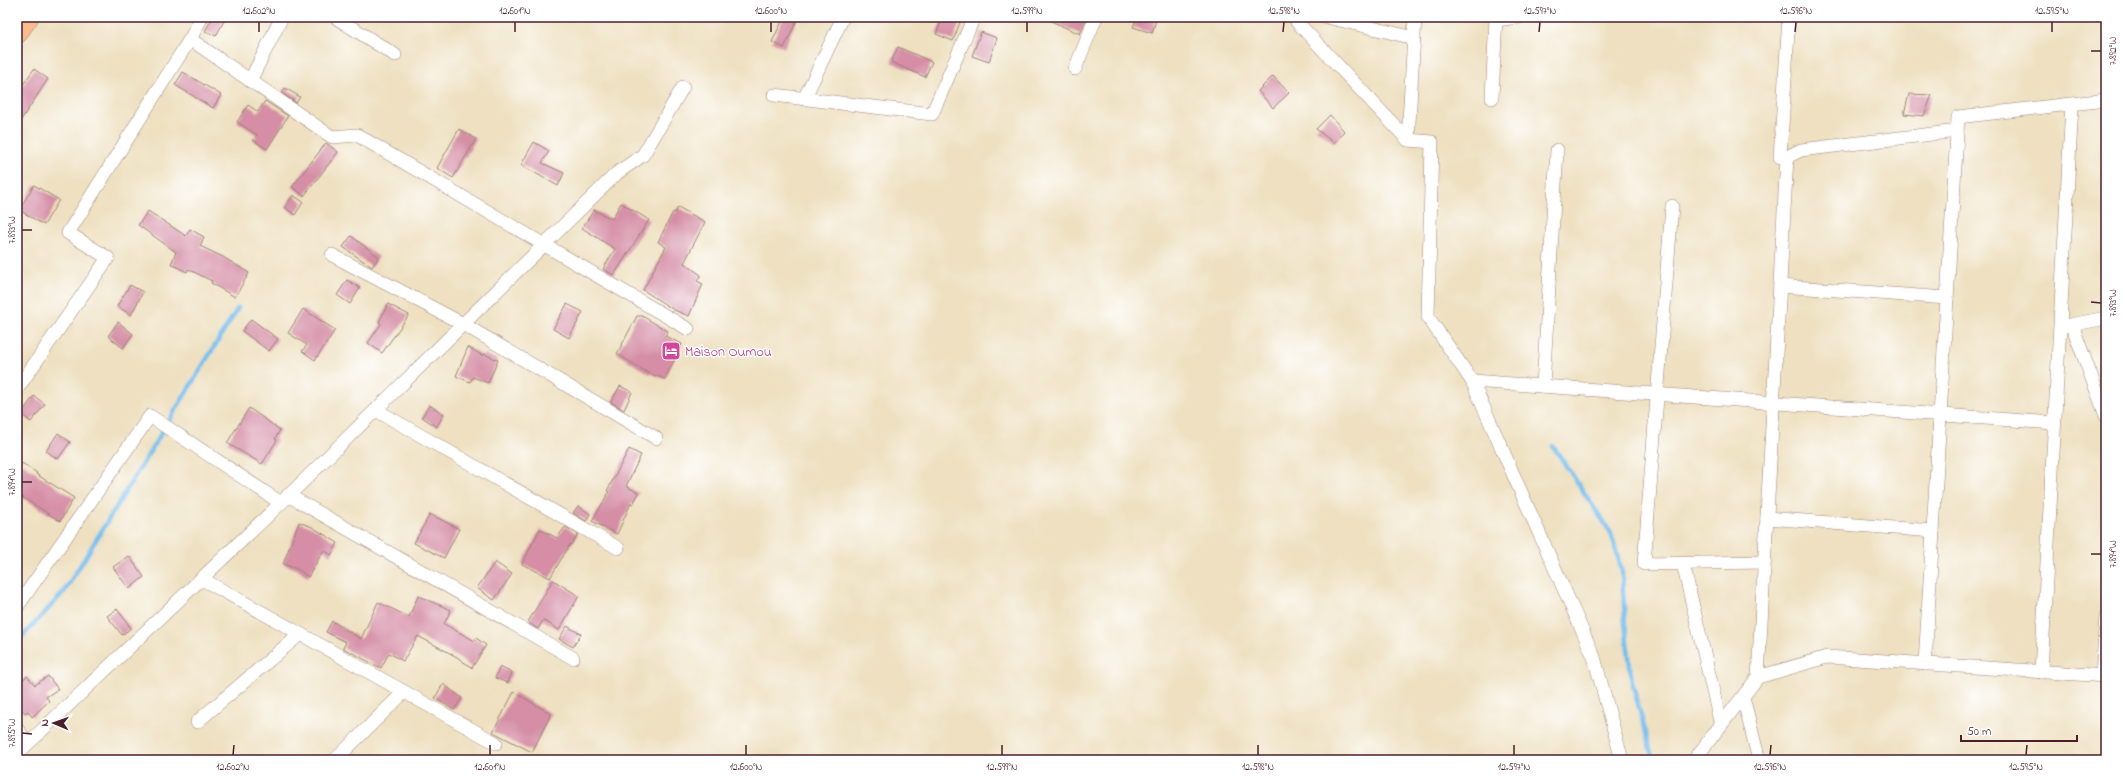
<svg xmlns="http://www.w3.org/2000/svg" width="2123" height="777" viewBox="0 0 2123 777" font-family="'Indie Flower',sans-serif">
  <rect width="100%" height="100%" fill="#fff"/>
  <filter id="ink" filterUnits="userSpaceOnUse"><feTurbulence type="fractalNoise" baseFrequency=".025" numOctaves="2"/><feDisplacementMap in="SourceGraphic" scale="8" xChannelSelector="R" yChannelSelector="G"/><feConvolveMatrix kernelMatrix="1 2 1 2 8 2 1 2 1" color-interpolation-filters="sRGB"/></filter>
  <filter id="wash" filterUnits="userSpaceOnUse"><feTurbulence type="fractalNoise" baseFrequency=".012" numOctaves="4" result="noise"/><feDisplacementMap in="SourceGraphic" scale="16" xChannelSelector="R" yChannelSelector="G"/><feGaussianBlur stdDeviation="0.9" result="paint"/><feColorMatrix in="noise" values="0 0 0 0 0 0 0 0 0 0 0 0 0 0 0 0 0 1.4 0 .05"/><feComposite in="paint" operator="in"/></filter>
  <g filter="url(#wash)">
    <rect width="100%" height="100%" fill="#eee0c0"/>
    <g fill="none" stroke-linecap="round" stroke-linejoin="round">
      <g stroke="#77beee" stroke-width="4.5">
        <polyline points="1553,446 1611,533 1622,572 1625,624 1632,682 1653,760"/>
        <polyline points="17,642 64,592 238,308"/>
      </g>
    </g>
    <g id="blocks">
      <g fill="#d58ea6">
        <polygon points="213,17 226,17 216,36 205,31"/>
        <polygon points="784,17 797,20 784,48 772,42"/>
        <polygon points="943,17 962,17 953,41 936,34"/>
        <polygon points="1042,17 1087,17 1080,34"/>
        <polygon points="1137,17 1157,17 1152,33 1133,27"/>
        <polygon points="981,32 997,38 989,62 972,56"/>
        <polygon points="898,47 932,62 925,77 891,62"/>
        <polygon points="34,69 48,79 17,126 17,93"/>
        <polygon points="183,72 221,95 213,108 175,85"/>
        <polygon points="1273,76 1289,93 1273,108 1258,91"/>
        <polygon points="285,88 300,97 296,103 282,93"/>
        <polygon points="1909,94 1932,95 1924,116 1904,114"/>
        <polygon points="265,101 288,116 267,149 253,140 257,135 237,122 248,105 258,112"/>
        <polygon points="1330,115 1344,131 1334,143 1316,129"/>
        <polygon points="459,129 476,139 453,178 437,168"/>
        <polygon points="534,142 549,151 542,163 564,173 558,186 521,165"/>
        <polygon points="326,143 338,152 304,196 292,187"/>
        <polygon points="34,185 59,200 44,225 19,210"/>
        <polygon points="293,195 303,202 295,215 285,207"/>
        <polygon points="621,203 649,220 614,275 603,269 615,249 582,228 594,210 612,219"/>
        <polygon points="678,207 705,222 684,263 701,275 697,281 703,284 689,316 674,310 643,290 666,247 658,242 673,212 675,213"/>
        <polygon points="148,211 186,236 190,229 204,237 200,246 223,257 249,273 235,297 211,283 212,281 188,269 187,272 171,264 176,252 138,225"/>
        <polygon points="351,236 379,257 372,267 343,247"/>
        <polygon points="347,280 360,288 350,304 337,295"/>
        <polygon points="130,285 143,292 131,315 117,306"/>
        <polygon points="388,304 409,315 382,353 368,343 381,324 379,322"/>
        <polygon points="567,304 583,312 569,338 553,329"/>
        <polygon points="303,309 335,330 315,360 302,351 307,345 288,333"/>
        <polygon points="637,316 642,316 668,331 665,336 682,344 665,379 648,373 617,354"/>
        <polygon points="251,319 278,339 269,351 242,331"/>
        <polygon points="118,322 133,334 123,348 108,336"/>
        <polygon points="468,347 483,356 484,354 498,360 488,383 473,377 470,382 456,376"/>
        <polygon points="620,386 632,392 624,410 611,402"/>
        <polygon points="34,396 45,404 31,422 21,414"/>
        <polygon points="429,405 444,414 437,427 422,417"/>
        <polygon points="249,408 280,430 275,439 277,440 262,464 227,443"/>
        <polygon points="58,433 70,442 58,459 46,451"/>
        <polygon points="629,449 641,455 626,486 639,493 633,504 631,503 617,534 592,521 609,492 607,491"/>
        <polygon points="22,463 37,473 36,474 74,498 60,521 17,494 17,472"/>
        <polygon points="578,506 590,514 586,521 573,513"/>
        <polygon points="430,514 459,529 444,558 414,543"/>
        <polygon points="299,522 312,527 338,543 331,555 324,550 308,577 299,570 283,564"/>
        <polygon points="565,527 578,534 571,545 570,544 550,578 522,564 540,529 557,538"/>
        <polygon points="129,556 144,577 129,589 113,567"/>
        <polygon points="495,562 512,574 494,600 477,588"/>
        <polygon points="553,580 579,596 559,630 543,620 538,629 528,622"/>
        <polygon points="418,596 451,610 444,624 475,641 476,638 486,645 472,668 457,657 418,636 403,661 389,653 381,668 343,648 346,642 326,632 332,621 361,639 378,602 409,617"/>
        <polygon points="117,609 131,628 122,635 107,616"/>
        <polygon points="567,626 581,634 573,647 559,639"/>
        <polygon points="500,666 512,672 508,683 495,678"/>
        <polygon points="27,676 35,685 48,676 58,689 46,697 49,701 32,717 28,711 25,713 17,704 17,685"/>
        <polygon points="443,684 462,698 454,710 435,698"/>
        <polygon points="514,692 551,714 532,752 493,732"/>
      </g>
    </g>
  </g>
  <g filter="url(#ink)">
    <use href="#blocks" fill-opacity="0" stroke="#9c8076" stroke-width="1"/>
    <g fill="none" stroke-linecap="round" stroke-linejoin="round">
      <g stroke="#9c8076" stroke-width="14">
        <g id="minor">
          <polyline points="335,17 395,55"/>
          <polyline points="1297,17 1297,22 1408,140 1432,142 1428,317 1472,381 1594,657 1622,760"/>
          <polyline points="1327,17 1414,38"/>
          <polyline points="1789,17 1780,157 1787,157 1801,150 1957,131"/>
          <polyline points="1496,20 1519,17"/>
          <polyline points="190,39 332,137 357,135 688,329"/>
          <polyline points="1075,69 1096,17"/>
          <polyline points="250,81 282,17"/>
          <polyline points="774,95 932,114 974,17"/>
          <polyline points="1492,98 1496,17"/>
          <polyline points="804,99 843,17"/>
          <polyline points="1408,140 1415,17"/>
          <polyline points="1672,206 1644,564 1764,562"/>
          <polyline points="332,255 463,324 656,438"/>
          <polyline points="1780,286 1947,298"/>
          <polyline points="2072,325 2106,416"/>
          <polyline points="2065,326 2106,318"/>
          <polyline points="1472,381 2054,423"/>
          <polyline points="1543,386 1557,150"/>
          <polyline points="17,389 108,258 68,233 190,39 202,17"/>
          <polyline points="376,410 618,548"/>
          <polyline points="288,495 573,658"/>
          <polyline points="1767,518 1933,531"/>
          <polyline points="1683,564 1721,725"/>
          <polyline points="202,579 496,743"/>
          <polyline points="17,607 150,416 281,503"/>
          <polyline points="1925,664 1958,117 2106,100"/>
          <polyline points="2041,672 2072,105"/>
          <polyline points="2102,676 2106,617"/>
          <polyline points="1758,677 1787,157"/>
          <polyline points="1743,697 1759,760"/>
          <polyline points="197,722 300,634"/>
          <polyline points="17,729 28,743"/>
          <polyline points="17,754 281,503 617,173 643,155 683,87"/>
          <polyline points="335,760 404,692"/>
          <polyline points="1694,760 1758,677 1827,657 2106,676"/>
        </g>
      </g>
      <g stroke="#9c8076" stroke-width="22">
        <polyline id="trunk" points="17,33 28,17"/>
      </g>
      <use href="#minor" stroke="#fff" stroke-width="13"/>
      <use href="#trunk" stroke="#fbbb8d" stroke-width="21"/>
    </g>
  </g>
  <path fill="none" stroke="#4a1f2b" stroke-width="1.5" d="M259,32V22M515,32V22M771,32V22M1027,32V22M1283,32L1284,22M1539,32L1540,22M1795,32L1796,22M2052,32V22M2091,51H2101M22,230H32M2091,302L2101,303M22,482H32M2091,554H2101M22,733L32,734M233,755L234,745M490,755V745M746,755V745M1002,755V745M1258,755V745M1514,755V745M1770,755L1771,745M2026,755L2027,745"/>
  <defs>
    <g id="hotel-square" transform="scale(1)"><rect x="-9" y="-9" width="18" height="18" rx="4" fill="#d1479c" stroke="#fff"/><path d="M-6-4.5h1.5V1H6V5H4.5V3h-9V5H-6ZM-4 0a1.8 1.8 0 1 1 3.6 0ZM.5 0V-2.5h3Q6-2.5 6 0Z" fill="#fff"/></g>
  </defs>
  <g fill-rule="evenodd">
    <use href="#hotel-square" x="671" y="351"/>
  </g>
  <g text-anchor="middle" stroke-width="3" stroke-linejoin="round" paint-order="stroke">
    <g font-size="14" fill="#b23c85" stroke="#fff" text-anchor="start">
      <text x="685" y="356">Maison Oumou</text>
    </g>
  </g>
  <rect width="2123" height="777" fill="none" stroke="#fff" stroke-width="44"/>
  <g transform="translate(54 723) rotate(272)" stroke="#ffffff" stroke-width="3" paint-order="stroke">
  <path d="M0-3L7 15L0 10L-7 15Z" fill="#4a1f2b"/>
  <text y="-6" font-size="11" font-weight="bold" text-anchor="middle" fill="#4a1f2b">N</text>
  </g>
  <path d="M1961 735v6h116v-6" fill="none" stroke="#4a1f2b" stroke-width="2"/>
  <text x="1967" y="735" font-size="12" fill="#4a1f2b" stroke="#ffffff" stroke-width="3" paint-order="stroke">50 m</text>
  <rect x="22" y="22" width="2079" height="733" fill="none" stroke="#4a1f2b" stroke-width="1.5"/>
  <g font-size="10" text-anchor="middle" fill="#4a1f2b">
    <text x="259" y="14">12.602°N</text>
    <text x="515" y="14">12.601°N</text>
    <text x="771" y="14">12.600°N</text>
    <text x="1027" y="14">12.599°N</text>
    <text x="1284" y="14">12.598°N</text>
    <text x="1540" y="14">12.597°N</text>
    <text x="1796" y="14">12.596°N</text>
    <text x="2052" y="14">12.595°N</text>
    <text transform="translate(2112 51) rotate(-90)" y="4">7.892°W</text>
    <text transform="translate(11 230) rotate(-90)" y="4">7.893°W</text>
    <text transform="translate(2112 303) rotate(-90)" y="4">7.893°W</text>
    <text transform="translate(11 482) rotate(-90)" y="4">7.894°W</text>
    <text transform="translate(2112 554) rotate(-90)" y="4">7.894°W</text>
    <text transform="translate(11 733) rotate(-90)" y="4">7.895°W</text>
    <text x="233" y="770">12.602°N</text>
    <text x="490" y="770">12.601°N</text>
    <text x="746" y="770">12.600°N</text>
    <text x="1002" y="770">12.599°N</text>
    <text x="1258" y="770">12.598°N</text>
    <text x="1514" y="770">12.597°N</text>
    <text x="1770" y="770">12.596°N</text>
    <text x="2026" y="770">12.595°N</text>
  </g>
</svg>
